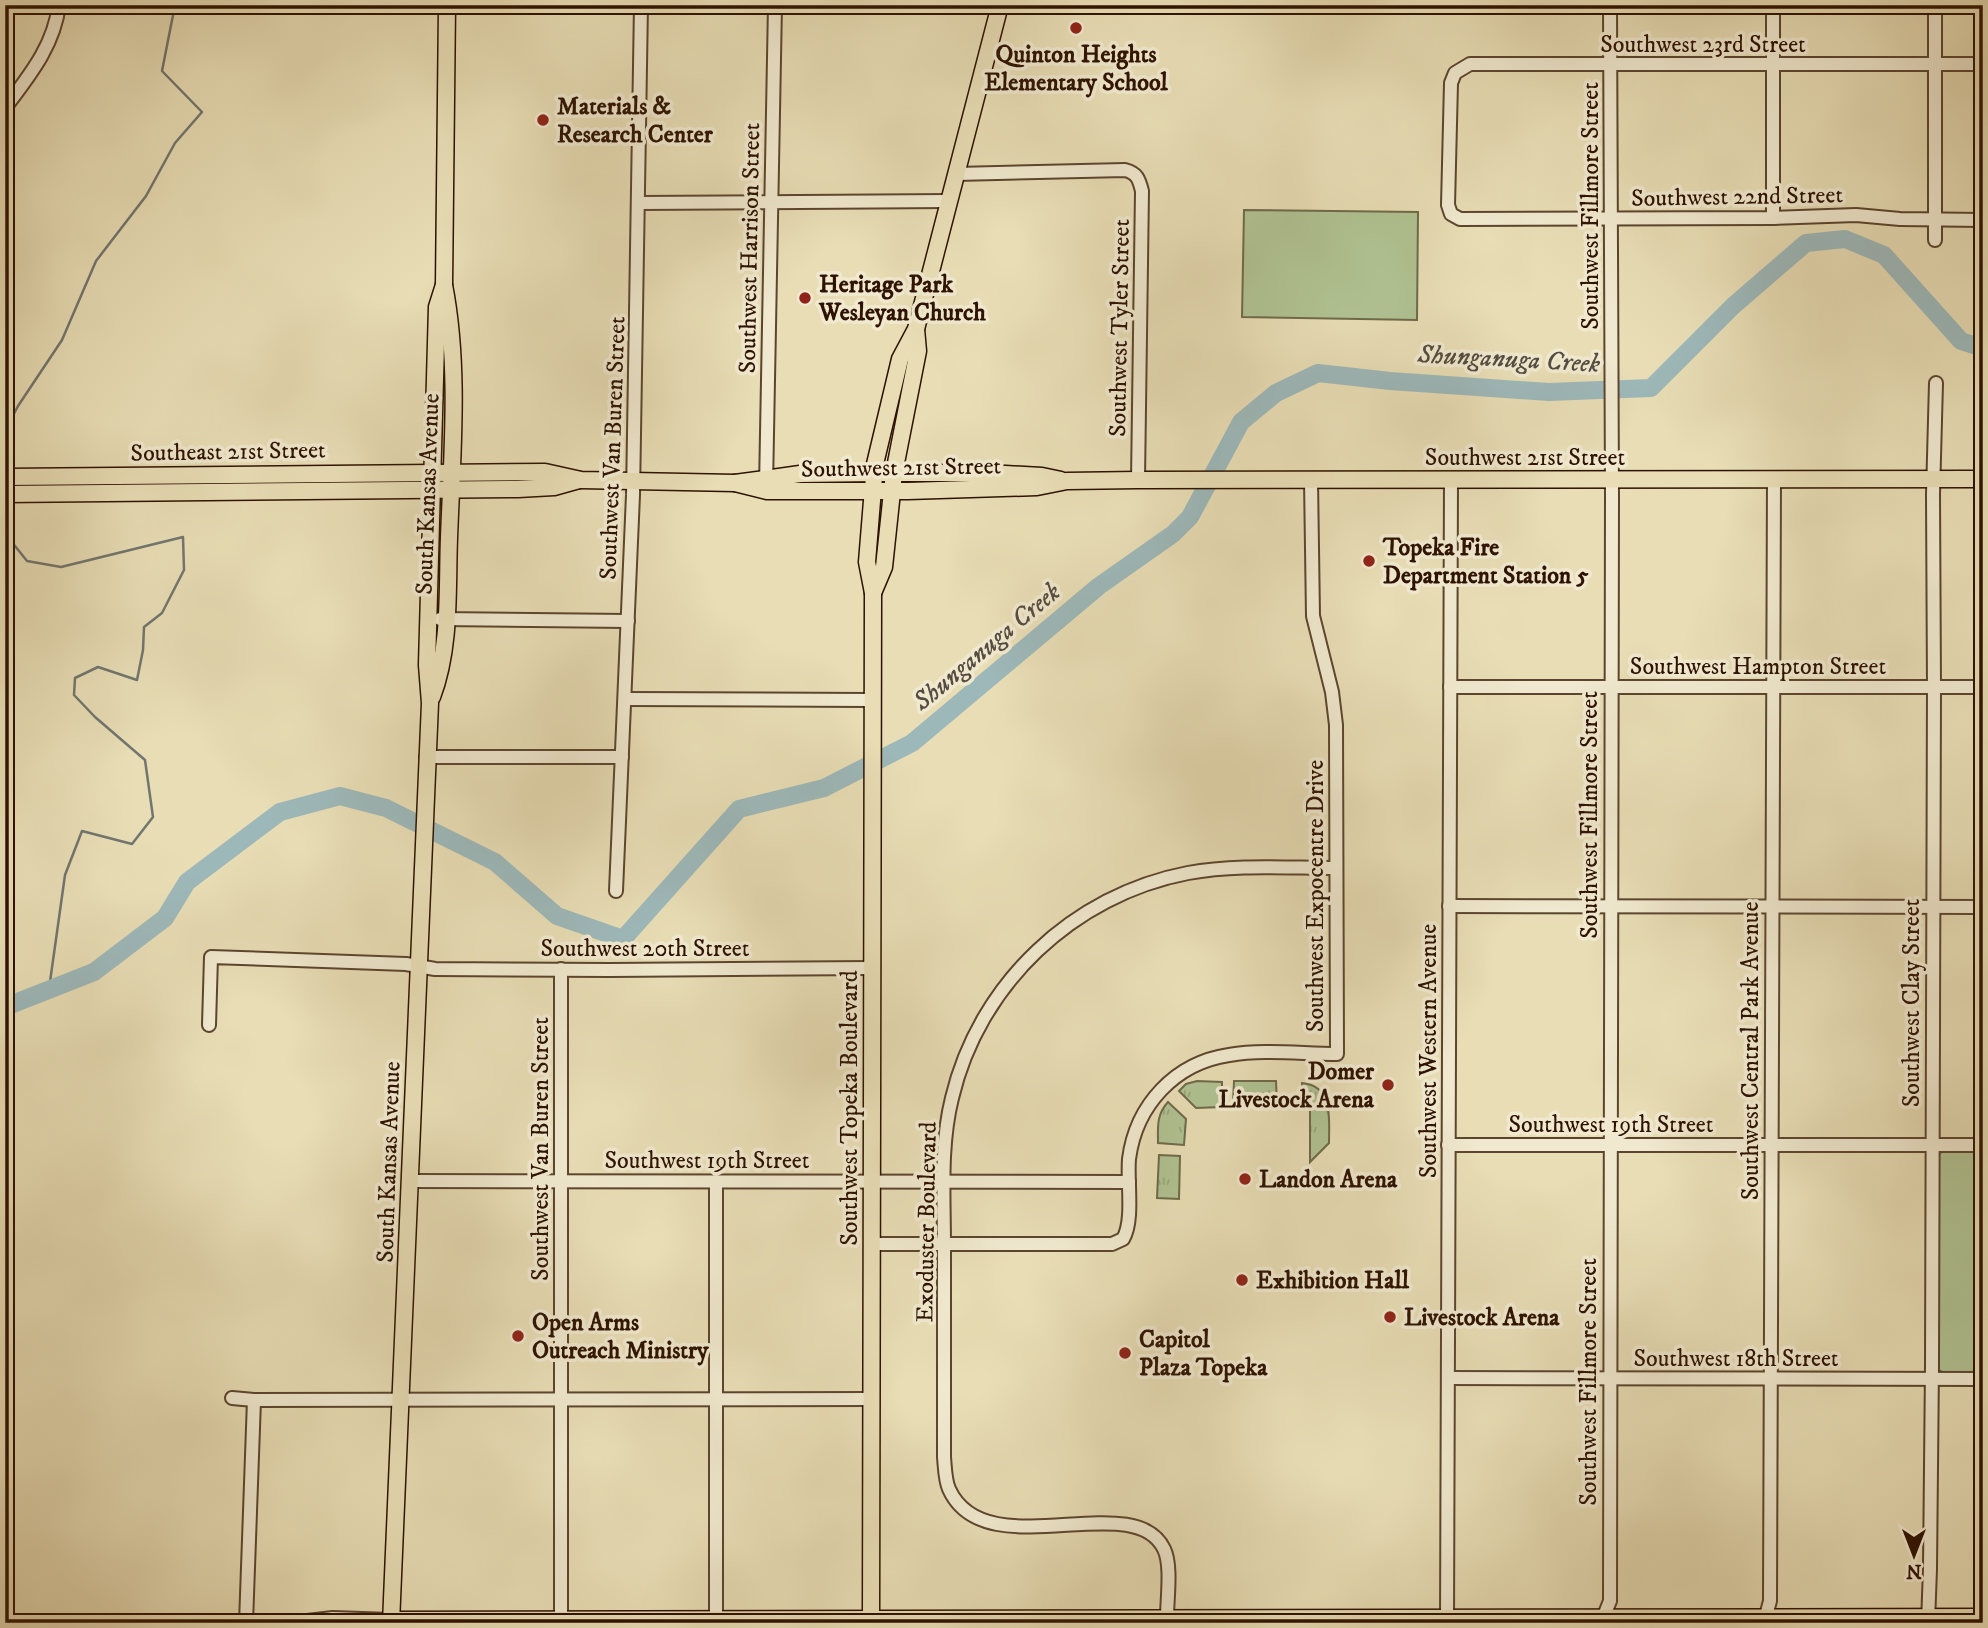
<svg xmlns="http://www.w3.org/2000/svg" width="1988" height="1628" viewBox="0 0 1988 1628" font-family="'IM FELL DW Pica',serif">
  <defs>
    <pattern id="grass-tufts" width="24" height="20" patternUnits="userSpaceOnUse" patternTransform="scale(1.75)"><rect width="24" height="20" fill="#b0c292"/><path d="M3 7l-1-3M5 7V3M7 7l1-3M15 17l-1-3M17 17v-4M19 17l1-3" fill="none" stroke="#98a67c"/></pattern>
  </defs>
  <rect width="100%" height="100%" fill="#e8ddb5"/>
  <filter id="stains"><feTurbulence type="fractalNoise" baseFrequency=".00286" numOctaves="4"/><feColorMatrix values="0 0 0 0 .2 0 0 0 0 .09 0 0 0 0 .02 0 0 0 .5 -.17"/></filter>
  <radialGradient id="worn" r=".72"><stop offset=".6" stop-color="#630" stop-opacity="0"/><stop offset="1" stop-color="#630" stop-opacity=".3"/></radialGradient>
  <g fill="url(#grass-tufts)" stroke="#6f6a4a" stroke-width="2">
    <polygon points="1197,1081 1222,1082 1222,1107 1196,1108 1179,1091 1186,1084"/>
    <polygon points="1234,1081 1276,1081 1277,1103 1233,1103"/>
    <path d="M1302,1083C1334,1086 1329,1119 1329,1143L1310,1162V1110L1303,1103Z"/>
    <path d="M1168,1102L1186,1119L1184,1145L1158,1143C1158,1128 1156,1115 1168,1102Z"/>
    <polygon points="1159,1155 1180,1156 1179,1199 1157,1198"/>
  </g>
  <g fill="#b0c292" stroke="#6f6a4a" stroke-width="2">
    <polygon points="1244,210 1418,212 1417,320 1242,317"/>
    <polygon points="1983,1150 1983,1373 1943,1373 1938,1369 1938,1155 1943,1151"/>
  </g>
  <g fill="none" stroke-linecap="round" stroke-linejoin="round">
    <g stroke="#71766f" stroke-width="2.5">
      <polyline points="5,431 18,406 62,340 96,261 146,196 175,143 202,112 162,71 175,5"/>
      <polyline points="5,525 7,536 27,561 61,567 183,537 184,570 162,613 144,627 143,650 137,680 98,667 75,678 74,695 95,717 145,760 153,817 132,844 82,831 65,875 49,989"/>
    </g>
    <polyline stroke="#9db8b9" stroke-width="18" points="5,1007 94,972 165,918 187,882 280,812 340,796 386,808 495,862 557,916 623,939 739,809 824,788 912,743 1099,586 1173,534 1190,517 1241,422 1276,393 1318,373 1390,381 1549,392 1651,388 1733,306 1806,243 1845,239 1884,255 1961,341 1983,348"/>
    <g stroke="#5c452e" stroke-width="16">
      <g id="minor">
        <polyline points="1983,64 1470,64 1455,73 1451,83 1448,205 1451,214 1460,219 1773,218 1856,215 1900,219 1983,220"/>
        <path d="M5,108C29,76 54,46 59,5"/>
        <path d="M956,174L1125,170C1137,173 1139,179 1142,191L1138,480"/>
        <polyline points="639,203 949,201"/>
        <polyline points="1773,218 1773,5"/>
        <polyline points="1935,240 1935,5"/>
        <polyline points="766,487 775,5"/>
        <polyline points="440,619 628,621"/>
        <polyline points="1450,687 1983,687"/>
        <polyline points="625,699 871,700"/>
        <polyline points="426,757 622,757"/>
        <polyline points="616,891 633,495 641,5"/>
        <polyline points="1449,906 1983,907"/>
        <polyline points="209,1025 211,957 406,964 435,969 610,970 872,968"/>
        <polyline points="1448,1145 1983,1145"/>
        <polyline points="411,1181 1129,1182"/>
        <polyline points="716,1181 716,1623"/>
        <path d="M871,1244H1112L1123,1239C1134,1221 1127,1182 1129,1159C1136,1105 1175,1063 1229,1055C1264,1049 1302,1054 1337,1054L1336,725L1332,692L1313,616L1311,480"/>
        <polyline points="1448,1378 1983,1379"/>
        <polyline points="232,1398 254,1400 871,1399"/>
        <path d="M1167,1618C1167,1599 1172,1565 1164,1549C1134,1486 985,1569 949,1489C945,1480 945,1468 944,1457C944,1387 944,1316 944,1246C944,1196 940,1146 952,1098C979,984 1073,895 1188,873C1236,864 1287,868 1336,868"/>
        <polyline points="38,1623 307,1621 333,1618 391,1620"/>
        <polyline points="246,1623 254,1400"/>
        <polyline points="561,1623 561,969"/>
        <polyline points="1447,1623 1451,479"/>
        <polyline points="1601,1623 1610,1601 1612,497 1610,5"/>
        <polyline points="1764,1623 1770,1601 1774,479"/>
        <polyline points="1928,1623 1930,1569 1932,1366 1934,687 1933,494 1936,383"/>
      </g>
    </g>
    <g stroke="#2e1201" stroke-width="19">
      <g id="major">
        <polyline points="5,477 545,472 581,480 735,483 800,474 875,473 989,473 1042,476 1061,480"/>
        <polyline points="735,483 767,491 908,491 1037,487 1067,481 1138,480 1983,479"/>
        <polyline points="5,494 518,489 554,487 579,480"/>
        <polyline points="873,593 884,567 894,473 918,351 916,329"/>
        <path d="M432,697C451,647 447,590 449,538C452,455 460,367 444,285L447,5"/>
        <polyline points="391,1620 1983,1617"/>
        <polyline points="391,1623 430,703 427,665 437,307 444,285"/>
        <polyline points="871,1623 873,593 867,562 875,464 900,359 916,329 1000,5"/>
      </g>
    </g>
    <use href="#minor" stroke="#f0e9cf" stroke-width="12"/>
    <use href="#major" stroke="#e8ddb5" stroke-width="16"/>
  </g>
  <g fill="#8f2418" stroke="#f0e9cf" stroke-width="2.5">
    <circle cx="1076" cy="28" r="7"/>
    <circle cx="543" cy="120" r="7"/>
    <circle cx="805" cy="298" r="7"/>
    <circle cx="1369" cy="561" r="7"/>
    <circle cx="1388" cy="1085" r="7"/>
    <circle cx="1245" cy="1179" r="7"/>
    <circle cx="1242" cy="1280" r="7"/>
    <circle cx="1390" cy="1317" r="7"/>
    <circle cx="518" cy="1336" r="7"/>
    <circle cx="1125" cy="1353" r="7"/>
  </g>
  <g text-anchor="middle" stroke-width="7" stroke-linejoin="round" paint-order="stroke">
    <g font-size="24" fill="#2e1201" stroke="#f0e9cf">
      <text x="1703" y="52">Southwest 23rd Street</text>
      <text transform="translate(1737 196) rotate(-1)" y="8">Southwest 22nd Street</text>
      <text transform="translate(1590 206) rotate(-90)" y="8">Southwest Fillmore Street</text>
      <text transform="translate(749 248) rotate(-89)" y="8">Southwest Harrison Street</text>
      <text transform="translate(1119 328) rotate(-89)" y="8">Southwest Tyler Street</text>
      <text transform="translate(612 448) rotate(-88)" y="8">Southwest Van Buren Street</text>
      <text transform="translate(228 451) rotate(-1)" y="8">Southeast 21st Street</text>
      <text x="1525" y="465">Southwest 21st Street</text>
      <text transform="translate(901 467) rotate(-1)" y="8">Southwest 21st Street</text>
      <text transform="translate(427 494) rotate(-88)" y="8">South Kansas Avenue</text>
      <text x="1758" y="674">Southwest Hampton Street</text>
      <text transform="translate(1589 815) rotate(-90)" y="8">Southwest Fillmore Street</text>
      <text transform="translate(1315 896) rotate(-90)" y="8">Southwest Expocentre Drive</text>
      <text x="645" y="956">Southwest 20th Street</text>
      <text transform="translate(1911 1003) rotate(-90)" y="8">Southwest Clay Street</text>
      <text transform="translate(1428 1051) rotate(-90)" y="8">Southwest Western Avenue</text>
      <text transform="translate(1750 1051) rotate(-90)" y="8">Southwest Central Park Avenue</text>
      <text transform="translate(849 1108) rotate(-90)" y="8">Southwest Topeka Boulevard</text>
      <text x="1611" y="1132">Southwest 19th Street</text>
      <text transform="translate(540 1149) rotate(-90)" y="8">Southwest Van Buren Street</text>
      <text x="707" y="1168">Southwest 19th Street</text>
      <text transform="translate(388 1162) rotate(-88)" y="8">South Kansas Avenue</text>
      <text transform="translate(926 1222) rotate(-89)" y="8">Exoduster Boulevard</text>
      <text x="1736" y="1366">Southwest 18th Street</text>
      <text transform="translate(1588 1382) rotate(-90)" y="8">Southwest Fillmore Street</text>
    </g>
    <g font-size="24" font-weight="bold" fill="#2e1201" stroke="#f0e9cf" text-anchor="start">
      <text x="1076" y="62" text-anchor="middle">Quinton Heights<tspan x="1076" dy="28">Elementary School</tspan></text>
      <text x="557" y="114">Materials &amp;<tspan x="557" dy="28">Research Center</tspan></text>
      <text x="819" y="292">Heritage Park<tspan x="819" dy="28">Wesleyan Church</tspan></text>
      <text x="1383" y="555">Topeka Fire<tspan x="1383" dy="28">Department Station 5</tspan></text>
      <text x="1374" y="1079" text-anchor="end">Domer<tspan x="1374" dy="28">Livestock Arena</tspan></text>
      <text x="1259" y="1187">Landon Arena</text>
      <text x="1256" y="1288">Exhibition Hall</text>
      <text x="1404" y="1325">Livestock Arena</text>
      <text x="532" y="1330">Open Arms<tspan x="532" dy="28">Outreach Ministry</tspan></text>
      <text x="1139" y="1347">Capitol<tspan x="1139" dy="28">Plaza Topeka</tspan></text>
    </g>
    <g font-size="26" font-style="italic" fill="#554c41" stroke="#f0e9cf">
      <text transform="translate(1509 358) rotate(3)" y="9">Shunganuga Creek</text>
      <text transform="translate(986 646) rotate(-40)" y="9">Shunganuga Creek</text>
    </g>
  </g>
  <rect width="1988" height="1628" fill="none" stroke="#e8ddb5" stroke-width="28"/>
  <rect x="7" y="7" width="1974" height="1614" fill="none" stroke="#2e1201" stroke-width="3.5"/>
  <rect x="14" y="14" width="1960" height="1600" fill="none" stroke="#2e1201" stroke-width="2"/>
  <g transform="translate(1914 1555) rotate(180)" stroke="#f0e9cf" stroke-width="5" paint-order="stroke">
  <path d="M0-5L12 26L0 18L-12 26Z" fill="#2e1201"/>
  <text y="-10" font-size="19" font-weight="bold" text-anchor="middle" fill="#2e1201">N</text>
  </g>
  <rect width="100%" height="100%" filter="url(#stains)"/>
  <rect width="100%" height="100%" fill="url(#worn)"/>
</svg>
